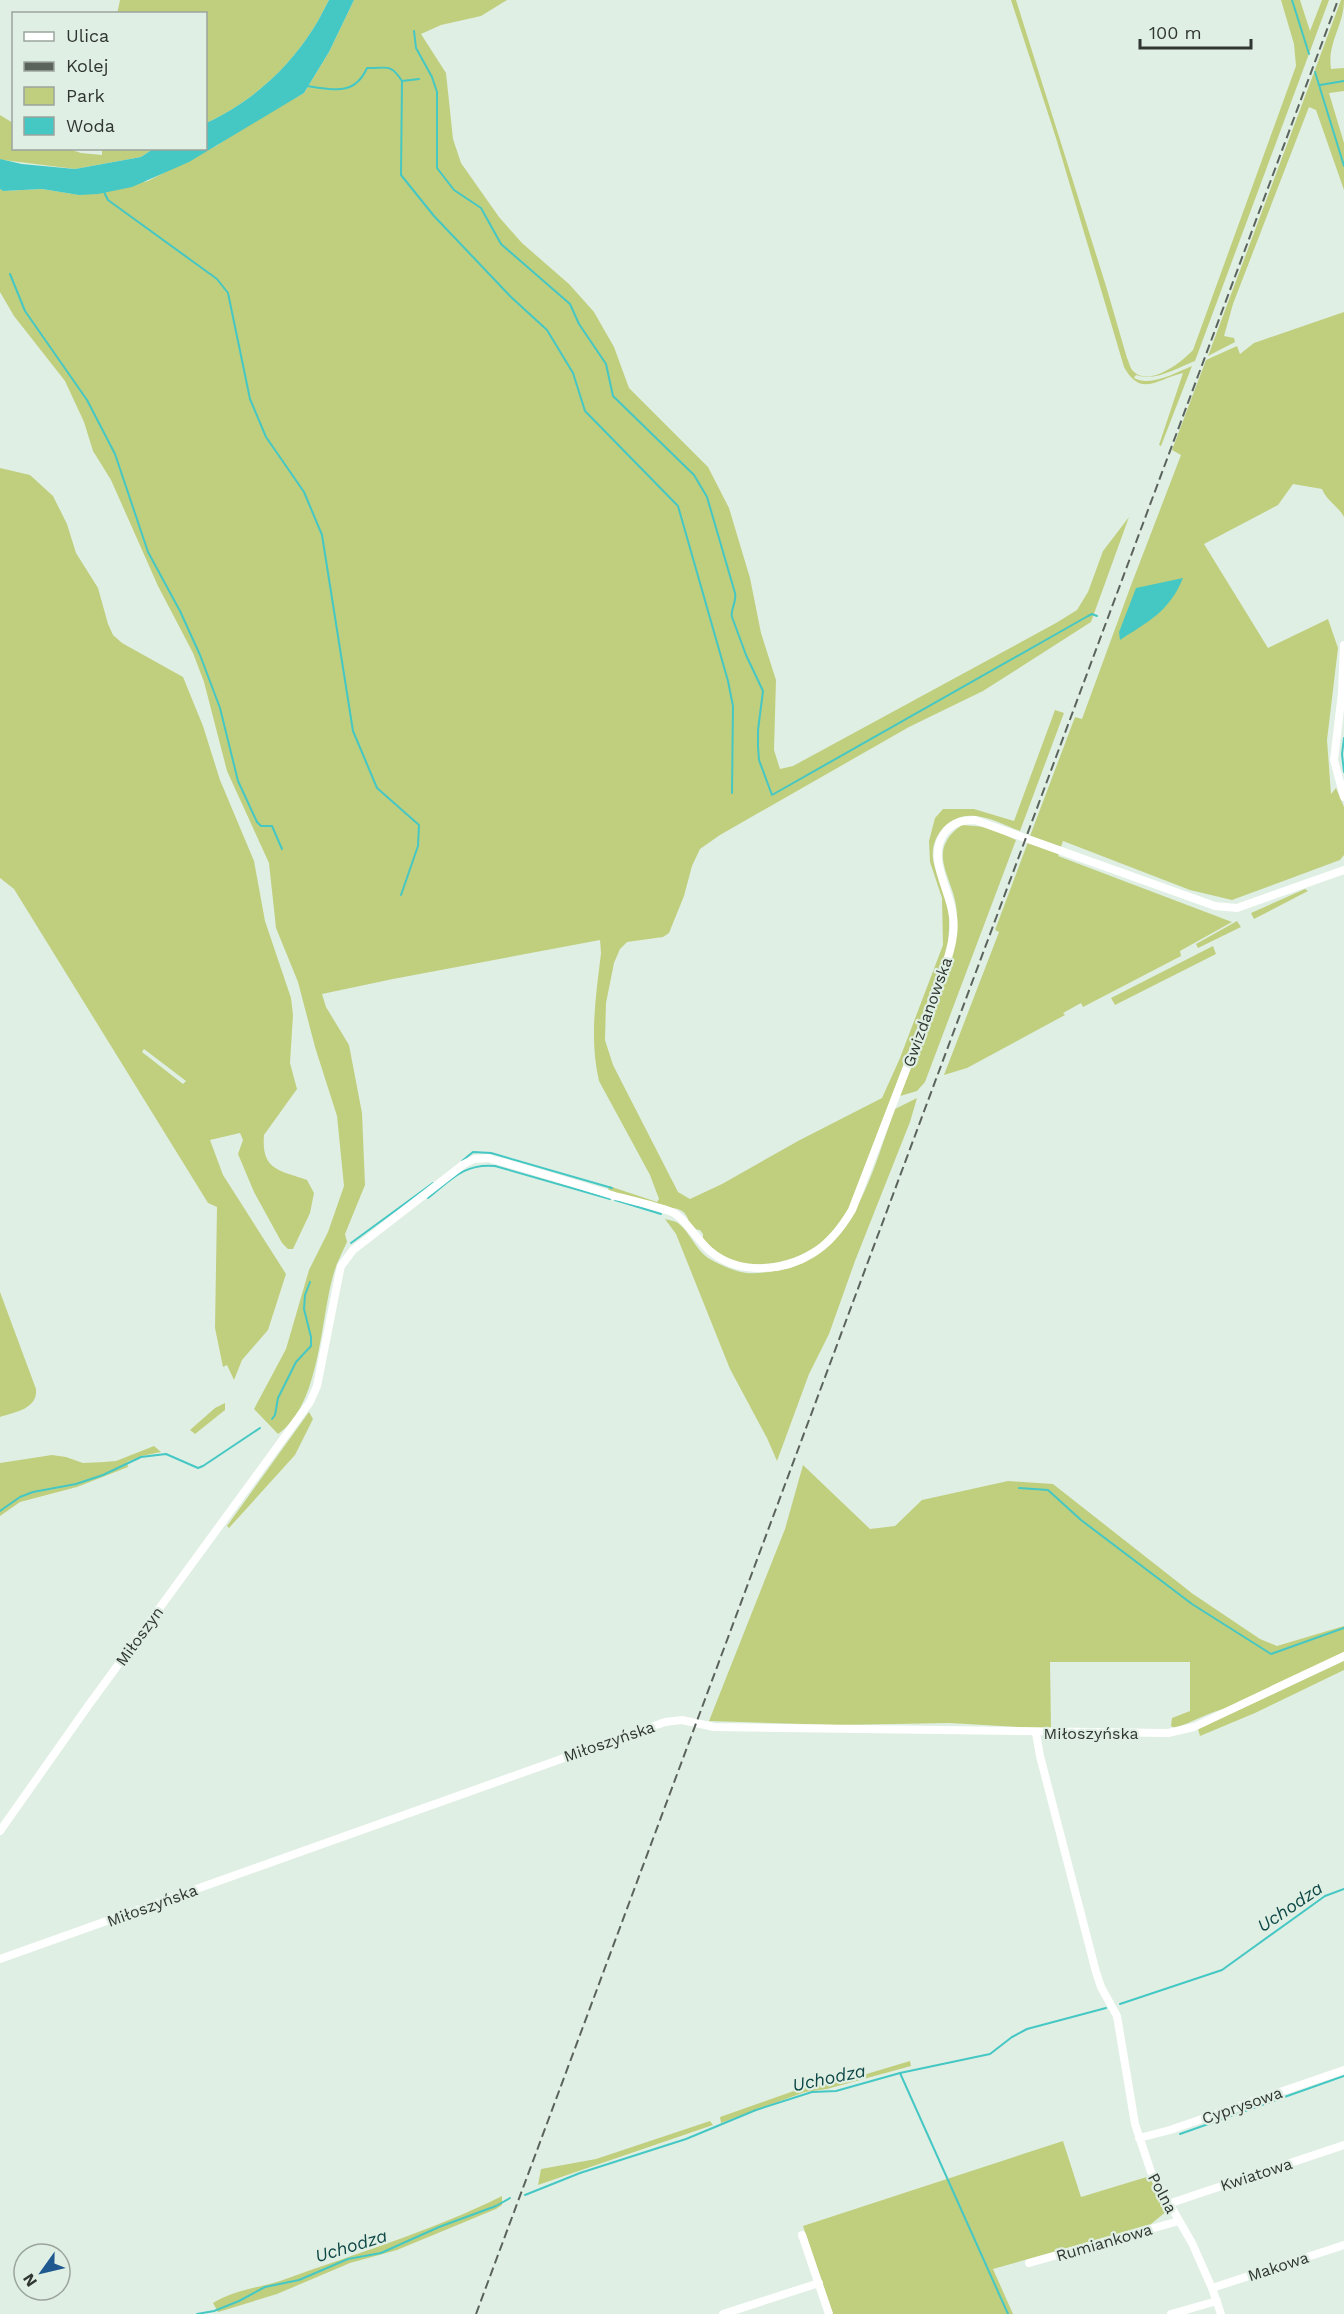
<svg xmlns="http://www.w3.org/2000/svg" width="1344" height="2314" viewBox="0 0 1344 2314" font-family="'Work Sans',sans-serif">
  <rect width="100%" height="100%" fill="#e0efe4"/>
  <g fill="#c0cf7e" fill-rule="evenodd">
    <path d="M120,0H329C324,9 319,20 313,29C287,70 250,103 206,123V14H117Z"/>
    <path d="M354,0H507L481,16L441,25L421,34L446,73L453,139L461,163L499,217L522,243L569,284L594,312L614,347L629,388L708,467L729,508L750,578L761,633L776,680L774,750L780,769L793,766L1056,623L1077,610L1088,592L1103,551L1129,517L1091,622L983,691L909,727L720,835L700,849L692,866L684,896L669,933L663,937L627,942L620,949L614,963L606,1003L605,1040L613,1065L678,1192L690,1199L722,1184L798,1141L882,1098L900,1058L943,945L942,898L930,862L929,841L935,818L943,809H974L1014,821L1055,710L1064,713L1020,831C1006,826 990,817 975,816C951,813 930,835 933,859C935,873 943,886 946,899C951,916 949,934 947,951L849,1208C841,1221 832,1234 820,1244C793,1264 745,1274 716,1252C711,1248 707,1243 703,1239V1234L700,1230C687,1229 691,1217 682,1211C676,1207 666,1208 659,1207C642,1203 625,1196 608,1191L609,1186L657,1202L659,1199L650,1175L599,1081C589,1038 596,996 601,953L600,940L393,979L322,994L326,1007L349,1045L362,1113L365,1185L345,1234L347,1242C342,1253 336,1264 333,1276C320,1322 320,1405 278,1434L254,1409L286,1349L309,1270L328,1232L344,1186L337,1116L315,1047L298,982L276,928L269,863L227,771L204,682L193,653L158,586L111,480L93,451L84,422L65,381L14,316L0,292V189L3,191L42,189L80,195L148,181L216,146L247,125L304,93L329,52Z"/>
    <path d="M1011,0H1016L1106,286L1127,358C1129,362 1130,368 1133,371C1149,388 1182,362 1193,350L1296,66L1294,44L1281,0H1300L1310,31L1322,0H1329L1195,361C1177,368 1155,382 1136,375L1134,378C1151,387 1175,373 1192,366L1161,446L1159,445L1183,373C1157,379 1141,398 1124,367L1056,138Z"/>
    <path d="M1341,0H1344C1344,26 1327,42 1331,69L1344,68V91L1329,93L1344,143V190L1316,110L1309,107L1233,304L1224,336L1234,338L1235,342L1208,356Z"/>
    <polygon points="0,115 13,123 14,148 69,149 81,153 102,155 102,149 153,149 141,157 75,169 3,160 0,159"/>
    <path d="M1344,312V517C1338,506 1326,500 1322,489L1293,484L1278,505L1204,544L1268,648L1328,619L1338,648L1327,740L1331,794L1336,788L1344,807V855L1340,860L1232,900L1190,890L1063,841L1061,847L1030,836L1075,717L1082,719L1130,588L1181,455L1172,450L1206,360L1237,346L1240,354L1254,343Z"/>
    <path d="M0,468L30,475L53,496L67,524L76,553L98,588L108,624L113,635L122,643L183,677L203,726L220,780L254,861L265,921L291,998L293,1015L290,1063L297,1089L264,1135C261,1171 280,1170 307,1180L314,1193L310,1213L293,1249H288L282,1243L254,1192L238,1154L243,1140L240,1133L210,1140L223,1175L286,1274L268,1330L242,1360L234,1380L227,1365L223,1367L215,1328L217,1207L208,1203L14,889L0,878ZM144,1049L186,1081L183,1084L142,1052Z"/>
    <path d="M962,825L987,827L1016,840L925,1082L917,1091L900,1096C909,1073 917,1050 926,1027C940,990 956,956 957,916C957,879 922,853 962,825Z"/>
    <polygon points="1028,842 1059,854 1058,856 1232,922 1180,951 1181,956 1083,1007 1081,1003 1063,1013 1065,1015 967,1068 944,1075 999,932 995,930"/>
    <polygon points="1305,889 1308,891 1254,919 1251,913"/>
    <polygon points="1237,921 1241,927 1198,948 1196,944"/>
    <polygon points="1213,946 1216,954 1115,1005 1111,998"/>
    <path d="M917,1098L910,1122L855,1261L829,1334L809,1374L777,1461L767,1438L730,1369L676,1234L665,1219C669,1220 675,1221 678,1223C690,1232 695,1249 708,1258C716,1263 728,1268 737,1271C750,1275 761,1273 774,1271C853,1261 871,1173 895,1109Z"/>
    <path d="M0,1292L36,1389C38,1409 15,1412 0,1417Z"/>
    <polygon points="225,1403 225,1410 195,1434 190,1430 215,1408"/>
    <polygon points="309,1412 313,1419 295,1455 229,1528 227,1526"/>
    <polygon points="154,1446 161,1452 142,1456 127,1462 128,1467 77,1487 20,1502 0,1516 0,1463 52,1455 66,1457 83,1463 104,1462 116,1461"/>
    <path d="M803,1465L870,1529L895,1526L922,1500L1008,1481L1053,1484L1193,1594L1260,1639L1277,1646L1344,1626V1653L1227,1708C1209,1712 1193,1722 1175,1728L1171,1726L1172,1718L1190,1711V1662H1050L1051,1729L949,1723L837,1725L709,1721L785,1529Z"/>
    <polygon points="1344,1661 1344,1670 1255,1713 1200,1736 1198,1729"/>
    <polygon points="910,2061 911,2066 827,2089 805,2092 721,2123 720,2117 808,2086 843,2081"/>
    <polygon points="710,2121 713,2125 538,2185 541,2169 596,2159"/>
    <polygon points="1063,2141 1081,2197 1150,2176 1167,2211 1151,2224 993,2269 1013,2314 833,2314 803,2226"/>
    <path d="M502,2196V2205L496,2209L397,2250L350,2263L277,2294L225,2310L218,2312L213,2303C235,2289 260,2288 283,2280C357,2253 432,2231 502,2196Z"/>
  </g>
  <g fill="#45c7c4">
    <path d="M329,0H354L329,52L304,93L189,162L132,187L98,194L79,195L42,189L3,191L0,189V159L22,164L75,169L141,157L153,149L206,148V123C250,103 287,70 313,29C319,20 324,9 329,0Z"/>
    <path d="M1183,578C1169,612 1149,621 1120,640L1119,632L1136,588Z"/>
  </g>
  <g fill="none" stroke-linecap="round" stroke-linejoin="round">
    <g stroke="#45c7c4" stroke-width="2">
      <polyline points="1292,0 1309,54"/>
      <path d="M414,31L416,48L432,77L437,92V168L454,190L481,208L501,244L570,304L579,324L606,364L613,396L694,475L707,497L735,593C737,603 730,609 732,617L746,655L763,691L758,730V747L759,760L772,795L1088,616L1092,614L1097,616"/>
      <polyline points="1315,72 1344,166"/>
      <polyline points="402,81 419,79"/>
      <polyline points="1320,85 1344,81"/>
      <path d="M306,86C332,89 354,97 367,68C386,69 390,62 402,81L401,175L434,216L511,297L547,330L573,373L585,411L678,506L728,681L733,706L732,793"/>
      <polyline points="104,192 108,200 217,279 228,293 250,399 266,437 304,492 322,535 353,731 377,788 419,825 418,846 401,895"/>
      <polyline points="10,274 25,311 87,400 115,454 148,552 180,611 200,655 220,708 238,781 257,822 261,826 272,826 282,849"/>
      <polyline points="1344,738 1342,754 1344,772"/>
      <polyline points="462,1161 473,1152 491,1153 612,1188"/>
      <path d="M428,1198C451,1180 464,1163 495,1166L610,1199"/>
      <polyline points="615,1200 661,1214"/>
      <polyline points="351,1243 433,1183"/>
      <polyline points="272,1419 275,1415 278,1398 296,1362 311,1346 311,1337 304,1309 305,1295 310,1282"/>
      <polyline points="1019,1488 1048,1490 1081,1520 1192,1604 1271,1654 1344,1628"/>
      <polyline points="0,1511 20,1497 33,1492 76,1484 103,1475 141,1457 166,1454 198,1468 203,1466 260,1428"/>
      <polyline points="1120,2004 1222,1970 1325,1896 1344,1889"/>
      <polyline points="900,2073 1008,2314"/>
      <polyline points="1180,2134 1344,2076"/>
      <polyline points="525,2195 580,2173 686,2139 756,2110 812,2092 836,2091 900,2073 990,2054 1012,2037 1027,2029 1106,2008"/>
      <polyline points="197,2314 214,2311 239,2301 265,2287 299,2280 348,2259 381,2253 439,2227 496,2206 510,2198"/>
    </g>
    <g stroke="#fff" stroke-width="8">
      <polyline points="1344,645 1342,693 1334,760 1344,797"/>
      <polyline points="1036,1733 1040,1756 1096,1972 1101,1987 1117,2016 1135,2124 1151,2172 1192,2243 1212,2288 1221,2314"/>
      <path d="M0,1831L88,1706L310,1402L317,1386L339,1275L341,1266L353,1250L464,1164L474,1159L488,1158C531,1170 573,1183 615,1196C634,1201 654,1205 672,1212C683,1216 699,1242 710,1251C738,1275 783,1272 813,1253C830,1243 842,1227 852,1210L944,971C949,954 956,935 953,916C950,889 925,856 946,831C954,822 963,820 975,820L1215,906L1237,908L1344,870"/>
      <polyline points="0,1959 665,1722 682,1720 714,1727 1168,1733 1194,1727 1344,1656"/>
      <polyline points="1139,2138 1170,2130 1344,2070"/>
      <polyline points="1168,2204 1344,2145"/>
      <polyline points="802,2235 829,2314"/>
      <polyline points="1029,2263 1179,2221"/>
      <polyline points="1212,2288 1344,2245"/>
      <polyline points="723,2314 819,2283"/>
      <polyline points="1171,2314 1217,2301"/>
    </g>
    <polyline stroke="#5b635d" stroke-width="2" stroke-dasharray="9 4.5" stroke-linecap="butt" points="476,2314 1338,0"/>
  </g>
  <g text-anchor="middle" stroke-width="4.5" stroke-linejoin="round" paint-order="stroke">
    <g font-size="16" fill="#303632" stroke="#e0efe4">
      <text transform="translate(927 1012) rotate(-70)" y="6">Gwizdanowska</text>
      <text transform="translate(139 1636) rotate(-54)" y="6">Miłoszyn</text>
      <text x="1091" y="1739">Miłoszyńska</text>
      <text transform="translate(609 1741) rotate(-19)" y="6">Miłoszyńska</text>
      <text transform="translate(152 1905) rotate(-20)" y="6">Miłoszyńska</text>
      <text transform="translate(1242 2105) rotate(-19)" y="6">Cyprysowa</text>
      <text transform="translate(1256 2174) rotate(-18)" y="6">Kwiatowa</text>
      <text transform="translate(1163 2193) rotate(62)" y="6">Polna</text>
      <text transform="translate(1104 2242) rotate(-16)" y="6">Rumiankowa</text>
      <text transform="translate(1278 2266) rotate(-18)" y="6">Makowa</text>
    </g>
    <g font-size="18" font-style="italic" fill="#0d4746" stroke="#e0efe4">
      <text transform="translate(1290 1907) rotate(-34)" y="6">Uchodza</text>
      <text transform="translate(829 2078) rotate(-12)" y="6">Uchodza</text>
      <text transform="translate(351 2246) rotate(-17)" y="6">Uchodza</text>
    </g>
  </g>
  <rect x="12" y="12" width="195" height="138" fill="#e0efe4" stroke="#9aa59d" stroke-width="1.5"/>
  <rect x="24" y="32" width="30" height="9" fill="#ffffff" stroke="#9aa59d" stroke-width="1.5"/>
  <text x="66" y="42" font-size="18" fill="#303632">Ulica</text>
  <rect x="24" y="62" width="30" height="9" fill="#5b635d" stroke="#9aa59d" stroke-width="1.5"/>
  <text x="66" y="72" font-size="18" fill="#303632">Kolej</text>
  <rect x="24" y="87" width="30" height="18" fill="#c0cf7e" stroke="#9aa59d" stroke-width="1.5"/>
  <text x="66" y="102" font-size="18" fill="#303632">Park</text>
  <rect x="24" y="117" width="30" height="18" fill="#45c7c4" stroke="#9aa59d" stroke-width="1.5"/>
  <text x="66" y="132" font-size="18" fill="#303632">Woda</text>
  <g transform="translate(42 2272) rotate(236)"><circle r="28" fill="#e0efe4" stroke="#9aa59d" stroke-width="1.5"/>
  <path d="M0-4.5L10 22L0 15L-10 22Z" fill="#1f5990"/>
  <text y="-9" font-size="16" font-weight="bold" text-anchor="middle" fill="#303632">N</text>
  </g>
  <path d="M1140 39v9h111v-9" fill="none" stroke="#303632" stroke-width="3"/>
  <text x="1149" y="39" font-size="18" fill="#303632" stroke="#e0efe4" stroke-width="4.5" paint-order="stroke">100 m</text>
</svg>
